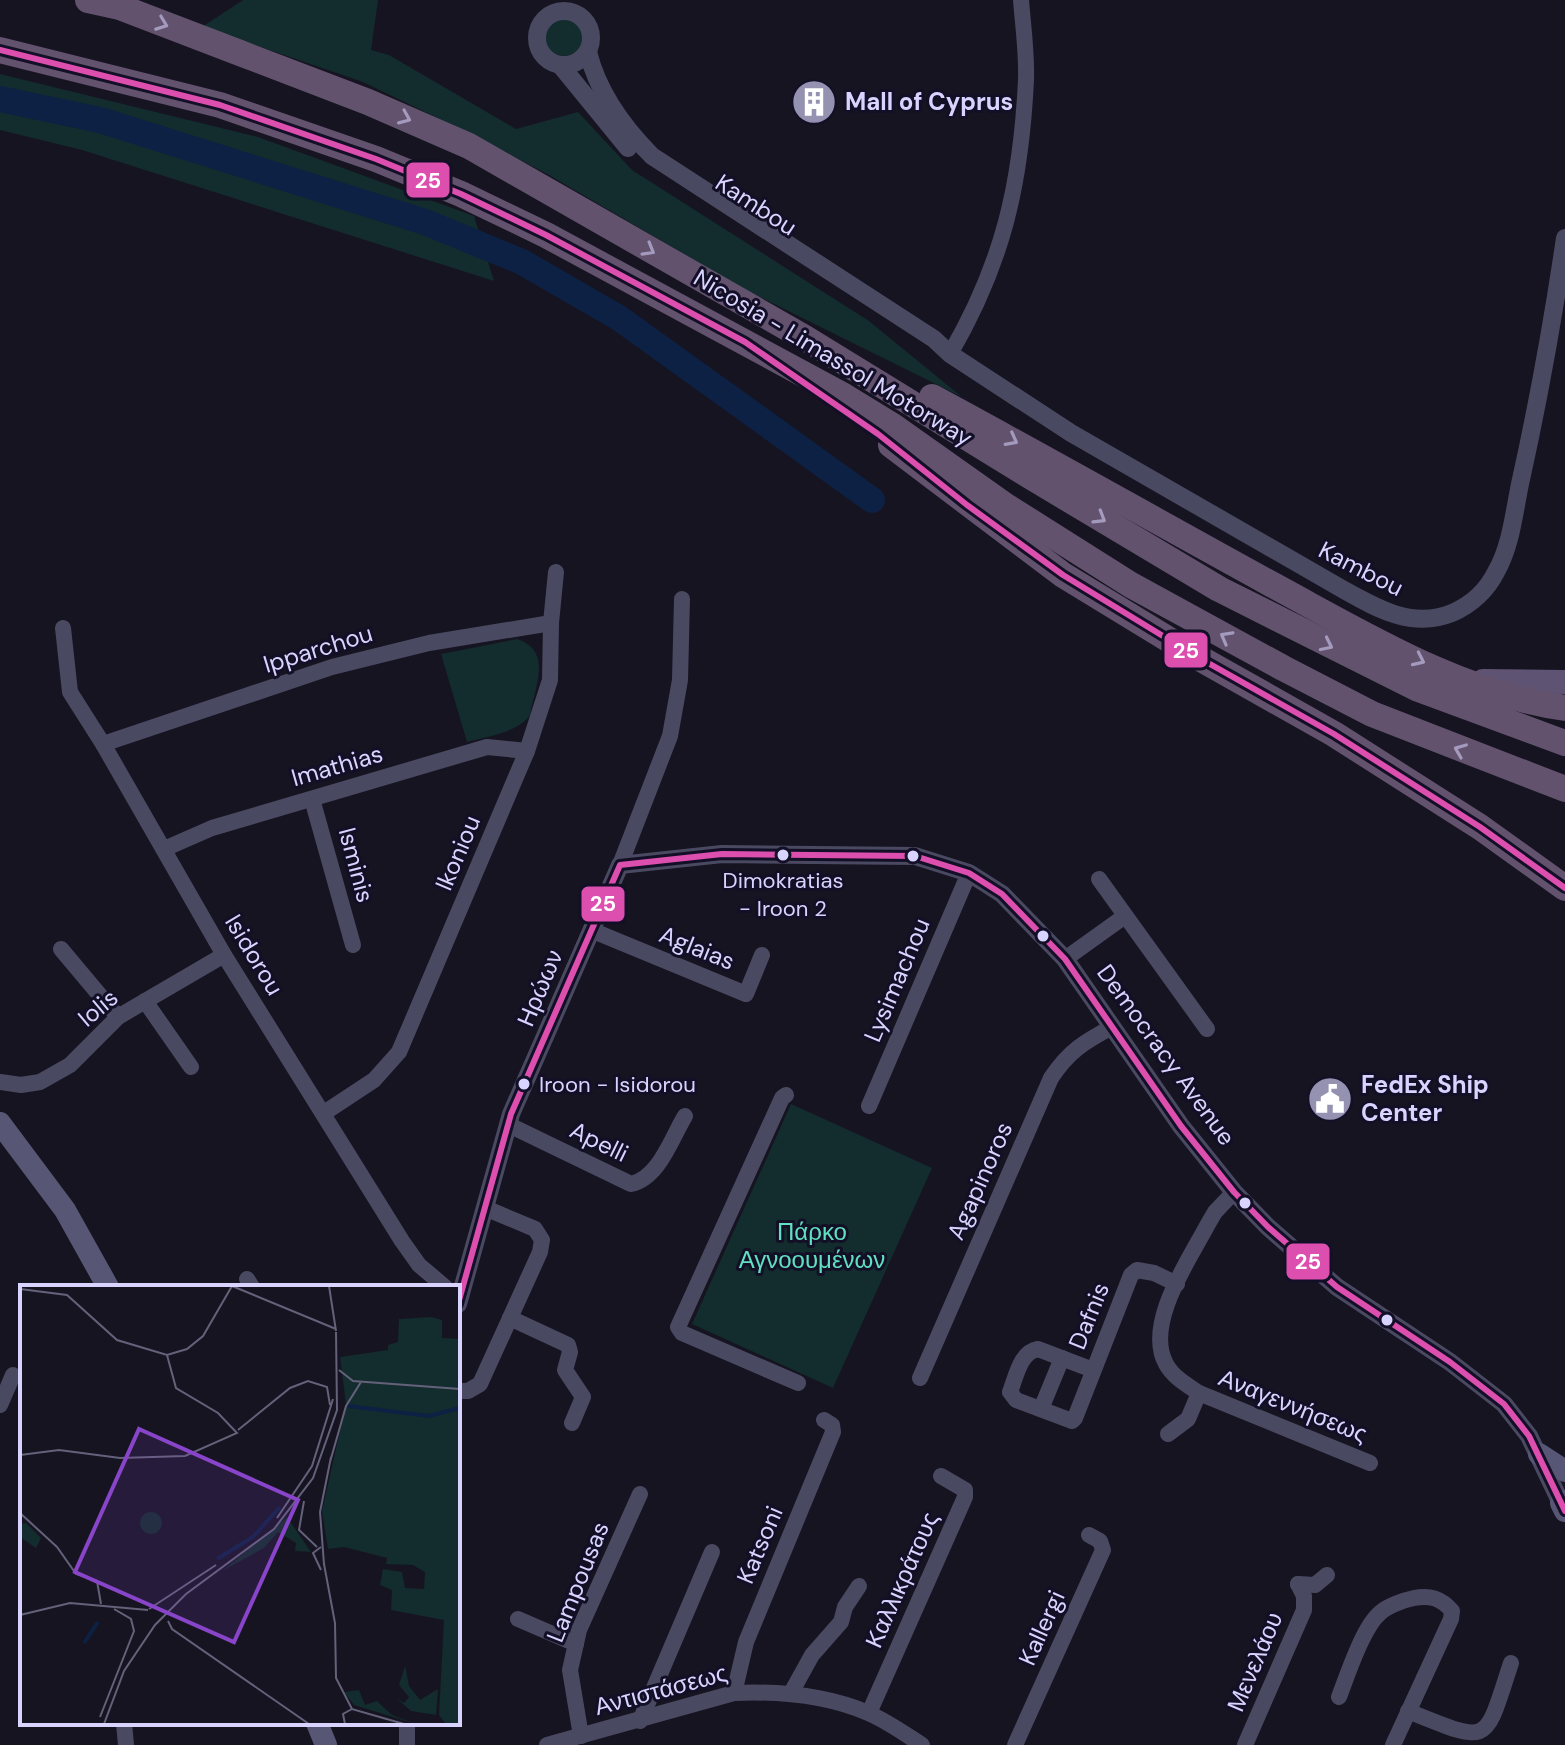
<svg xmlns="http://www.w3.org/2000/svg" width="1565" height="1745" viewBox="0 0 1565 1745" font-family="'DM Sans',sans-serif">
  <rect width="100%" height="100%" fill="#161421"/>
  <g fill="#132c2d">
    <polygon points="243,0 378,0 371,50 389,55 516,129 578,112 632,170 869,321 962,397 744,289 549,175 473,135 363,82 202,27"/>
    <circle cx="564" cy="37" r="19"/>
    <polygon points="0,74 258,137 474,216 494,281 82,150 0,130"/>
    <path d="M517,639C553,651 535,686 530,715C518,733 487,736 467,742L441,654Z"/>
    <polygon points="791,1104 932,1168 833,1388 692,1324"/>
  </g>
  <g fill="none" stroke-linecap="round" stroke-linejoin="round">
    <polyline stroke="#0d2144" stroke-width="26" points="0,99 100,120 425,222 522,262 619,318 872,500"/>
    <g stroke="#4a4962" stroke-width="16">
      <path d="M950,354C1003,263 1021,184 1026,80C1027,53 1023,26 1021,0"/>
      <polyline points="63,628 70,692 103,744 224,955 402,1241 419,1265 445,1287"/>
      <polyline points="103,744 332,667 429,643 551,623"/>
      <polyline points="312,799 353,945"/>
      <polyline points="164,849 212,828 487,747 527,751"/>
      <polyline points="620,865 670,736 680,680 682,599"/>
      <polyline points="1099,879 1207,1029"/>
      <polyline points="591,930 746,994 762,955"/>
      <polyline points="61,949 118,1017"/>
      <polyline points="1065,959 1125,916"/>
      <polyline points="145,1001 191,1067"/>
      <polyline points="0,1082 21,1085 40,1082 70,1065 118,1017 224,955"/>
      <polyline points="786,1095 782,1098 678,1327 682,1333 798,1383"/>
      <polyline points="869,1106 969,873"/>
      <polyline points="324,1113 374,1080 399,1052 527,751 550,680 551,623 556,572"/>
      <path d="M509,1125L631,1184C659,1178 671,1139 685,1116"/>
      <path d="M1234,1192L1215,1212L1208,1224C1189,1260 1144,1324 1166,1364C1173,1377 1187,1385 1199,1393L1370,1463"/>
      <polyline points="247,1279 252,1287"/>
      <polyline points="510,1318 568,1345 570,1352 565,1370 583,1397 572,1423"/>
      <path d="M1093,1370L1038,1349C1020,1352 1016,1377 1010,1392L1016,1400L1072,1421L1075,1418L1131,1275L1137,1270L1154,1273L1177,1284"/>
      <path d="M920,1378L1051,1078C1069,1051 1084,1042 1112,1027"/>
      <polyline points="458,1391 468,1391 480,1384 540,1252 542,1240 535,1229 485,1208"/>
      <polyline points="0,1405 13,1375"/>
      <polyline points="1041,1409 1062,1358"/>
      <polyline points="1168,1434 1188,1419 1199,1393"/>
      <polyline points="1298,1584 1315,1585 1327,1575"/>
      <polyline points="518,1619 576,1644"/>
      <polyline points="734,1693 746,1642 833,1432 832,1425 824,1420"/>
      <polyline points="791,1693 812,1655 841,1622 845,1607 859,1586"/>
      <path d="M1339,1697C1347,1676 1363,1627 1380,1613C1387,1606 1404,1600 1414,1598C1430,1595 1441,1598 1452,1611L1451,1619L1393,1745"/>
      <path d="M1408,1711C1492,1745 1484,1745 1511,1663"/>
      <polyline points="869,1713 965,1497 965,1490 941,1476"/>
      <polyline points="640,1721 712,1552"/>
      <polyline points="124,1723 126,1745"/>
      <polyline points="581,1736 570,1670 579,1630 640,1494"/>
      <polyline points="407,1745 407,1723"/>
      <path d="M547,1745L734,1693C779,1691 826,1695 868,1713C887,1721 905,1734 922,1745"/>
      <polyline points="1015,1745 1103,1550 1100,1541 1089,1535"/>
      <polyline points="1245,1745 1304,1610 1304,1596 1298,1584"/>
    </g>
    <g stroke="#4a4962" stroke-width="18">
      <circle cx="564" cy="38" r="27"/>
      <path d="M588,52C598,93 623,127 652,156L934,339L950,354L1071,433L1344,590C1378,609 1413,629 1452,613C1471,605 1487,590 1496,572C1511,546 1514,513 1520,484C1538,403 1553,320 1565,238"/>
      <polyline points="561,66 628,148"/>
      <polyline points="458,1304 511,1114 620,865 722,854 915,856 969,873 1002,894 1065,959 1181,1126 1234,1192 1268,1227 1337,1287 1450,1362 1504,1404 1529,1436 1561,1503"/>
    </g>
    <g stroke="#575674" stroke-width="22">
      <polyline points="0,1123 65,1210 108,1287"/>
      <polyline points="1539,1454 1565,1471"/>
      <polyline points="1565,1501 1561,1503 1565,1511"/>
      <polyline points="317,1723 326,1745"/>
    </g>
    <polyline stroke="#5e5373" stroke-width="24" points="1483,681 1565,682"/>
    <g stroke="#62526e" stroke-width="26">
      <polyline points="88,0 120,7 240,53 368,102 469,146 805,338 1033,478 1219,589 1416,688 1565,743"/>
      <polyline points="0,50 220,105 376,159 461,194 546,235 844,396 893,426 1006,506 1131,585 1283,668 1372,714 1565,789"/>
      <path d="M932,397C1045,458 1158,522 1271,584C1364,634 1459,693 1565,708"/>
      <polyline points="891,445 1063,575 1194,655 1334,734 1480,827 1565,888"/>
    </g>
    <g stroke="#130f26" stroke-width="12">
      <g id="bus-1">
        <polyline points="0,50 220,105 376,159 461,194 546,235 745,342 878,434 967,505 1063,575 1194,655 1334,734 1480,827 1565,888"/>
        <polyline points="458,1304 511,1114 620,865 722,854 915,856 969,873 1002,894 1065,959 1181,1126 1234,1192 1268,1227 1337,1287 1450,1362 1504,1404 1529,1436 1565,1511"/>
      </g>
    </g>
    <use href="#bus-1" stroke="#dd4fae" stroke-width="6"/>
  </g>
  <defs><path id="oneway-chevron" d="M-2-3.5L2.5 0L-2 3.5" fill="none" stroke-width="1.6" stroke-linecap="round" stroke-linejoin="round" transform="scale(2)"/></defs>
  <g stroke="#a39abe">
    <use href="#oneway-chevron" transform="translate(162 24) rotate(21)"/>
    <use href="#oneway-chevron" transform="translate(405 118) rotate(23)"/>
    <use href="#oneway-chevron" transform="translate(649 250) rotate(30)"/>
    <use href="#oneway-chevron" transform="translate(1012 440) rotate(28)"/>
    <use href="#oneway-chevron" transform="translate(1100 518) rotate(31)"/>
    <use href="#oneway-chevron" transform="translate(1226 637) rotate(-151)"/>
    <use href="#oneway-chevron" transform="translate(1327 645) rotate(26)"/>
    <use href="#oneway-chevron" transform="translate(1419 660) rotate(25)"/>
    <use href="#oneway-chevron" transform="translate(1460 750) rotate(-158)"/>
  </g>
  <defs>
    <g id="building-disc" transform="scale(2.3)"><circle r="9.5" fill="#9591b1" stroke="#130f26"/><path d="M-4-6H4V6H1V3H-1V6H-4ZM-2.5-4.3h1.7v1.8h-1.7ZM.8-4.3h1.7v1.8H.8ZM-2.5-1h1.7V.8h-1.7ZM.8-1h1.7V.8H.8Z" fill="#fff"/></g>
    <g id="civic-disc" transform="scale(2.3)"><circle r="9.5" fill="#9591b1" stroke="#130f26"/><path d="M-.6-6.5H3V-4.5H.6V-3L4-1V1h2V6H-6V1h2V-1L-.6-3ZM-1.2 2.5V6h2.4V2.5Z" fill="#fff"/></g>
  </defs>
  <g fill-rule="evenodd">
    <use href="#building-disc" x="814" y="102"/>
    <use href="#civic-disc" x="1330" y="1099"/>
  </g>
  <g fill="#d9d4ff" stroke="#130f26" stroke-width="3">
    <circle cx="783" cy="855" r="7"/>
    <circle cx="913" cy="856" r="7"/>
    <circle cx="1043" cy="936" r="7"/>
    <circle cx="524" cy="1084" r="7"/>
    <circle cx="1245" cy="1203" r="7"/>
    <circle cx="1387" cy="1320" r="7"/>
  </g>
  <g text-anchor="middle" stroke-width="6" stroke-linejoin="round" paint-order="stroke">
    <g font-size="22" fill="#d9d4ff" stroke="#130f26">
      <text x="783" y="888">Dimokratias<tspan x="783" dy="28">- Iroon 2</tspan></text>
      <text x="539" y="1092" text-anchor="start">Iroon - Isidorou</text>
    </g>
    <g font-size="24" font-weight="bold" fill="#d9d4ff" stroke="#130f26" text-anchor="start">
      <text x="845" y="110">Mall of Cyprus</text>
      <text x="1361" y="1093">FedEx Ship<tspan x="1361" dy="28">Center</tspan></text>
    </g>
    <g font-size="24" fill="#d9d4ff" stroke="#130f26">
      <text transform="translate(756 205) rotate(33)" y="8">Kambou</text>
      <text transform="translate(833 358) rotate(31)" y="8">Nicosia - Limassol Motorway</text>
      <text transform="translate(1361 569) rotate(27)" y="8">Kambou</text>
      <text transform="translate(318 649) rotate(-17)" y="8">Ipparchou</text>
      <text transform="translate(337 766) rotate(-16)" y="8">Imathias</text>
      <text transform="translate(458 853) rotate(-67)" y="8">Ikoniou</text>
      <text transform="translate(356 865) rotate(75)" y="8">Isminis</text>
      <text transform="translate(697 948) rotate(22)" y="8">Aglaias</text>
      <text transform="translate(254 955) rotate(59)" y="8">Isidorou</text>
      <text transform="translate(897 980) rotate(-67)" y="8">Lysimachou</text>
      <text transform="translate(540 988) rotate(-67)" y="8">Ηρώων</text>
      <text transform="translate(98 1008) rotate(-40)" y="8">Iolis</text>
      <text transform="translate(1166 1055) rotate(54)" y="8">Democracy Avenue</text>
      <text transform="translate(599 1142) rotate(26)" y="8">Apelli</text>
      <text transform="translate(980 1181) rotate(-66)" y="8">Agapinoros</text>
      <text transform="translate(1089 1316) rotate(-68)" y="8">Dafnis</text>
      <text transform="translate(1293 1406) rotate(22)" y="8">Αναγεννήσεως</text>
      <text transform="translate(760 1545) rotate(-67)" y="8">Katsoni</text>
      <text transform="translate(902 1580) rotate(-66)" y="8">Καλλικράτους</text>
      <text transform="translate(578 1582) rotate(-68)" y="8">Lampousas</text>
      <text transform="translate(1042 1628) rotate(-66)" y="8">Kallergi</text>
      <text transform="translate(1255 1662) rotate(-67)" y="8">Μενελάου</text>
      <text transform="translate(661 1690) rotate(-15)" y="8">Αντιστάσεως</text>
    </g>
    <g font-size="24" fill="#5fe0c0" stroke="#130f26">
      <text x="812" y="1240">Πάρκο<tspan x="812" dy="28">Αγνοουμένων</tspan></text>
    </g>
  </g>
  <g transform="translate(20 1285)">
    <rect width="440" height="440" fill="#161421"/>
    <path d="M411,32L422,35V53L440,54V439H426L419,430L424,335L371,325L372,305L360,300L363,284L382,287L385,303L404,304L405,287L393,280L366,279L367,273L324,262L308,264L302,226L326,119L320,72L368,65V60L378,57L379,34ZM120 238a11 11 0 1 1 22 0a11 11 0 1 1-22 0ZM267,232L291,267L275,266L276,258L258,247L244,263L202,286ZM6,238L21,253L16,263L0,252V239ZM385,381L389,401L400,415L418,404L416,430L391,426L377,414L384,418L389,412L379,400ZM339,405L345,420L357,416L372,430L396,439L334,420L324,407Z" fill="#132c2d"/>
    <path fill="none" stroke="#0d2144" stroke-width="4" d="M328,121L409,131M409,131L440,123M197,274L233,252L260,222M64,358L78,337"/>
    <path fill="none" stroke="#64617a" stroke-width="2" d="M212,1L316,44M309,1L316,46M0,4L47,10L97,55L147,70L167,64L183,51L212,1M319,85L333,96L440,104M218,145L270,103L288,96L307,102L310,120M0,170L39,165L100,173L165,171L217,148L198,128L156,103L147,70M311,172L300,227L304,279L315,338L316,393L332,424M310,177L326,121L341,97M284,216L279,245L297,262M0,228L37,262L56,289L77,296L81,319M257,233L292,181L313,114M301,262L293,268L301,285M129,324L196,280M0,330L50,318L128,325M148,336L152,344L289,439M80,432L114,346L111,334L94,324M84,439L104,386L135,340L166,309L254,244L293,193L317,125L316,47M325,439L323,429L332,424L384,439"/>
    <path fill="#8945c9" fill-opacity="0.15" stroke="#8945c9" stroke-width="4" d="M119,144L278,215L214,357L55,287Z"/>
    <rect width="440" height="440" fill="none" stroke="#d9d4ff" stroke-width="4"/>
  </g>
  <g stroke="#130f26" stroke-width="3">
    <rect x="405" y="161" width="46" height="38" rx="8" fill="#dd4fae"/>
    <rect x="1163" y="631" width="46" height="38" rx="8" fill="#dd4fae"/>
    <rect x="580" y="885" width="46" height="38" rx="8" fill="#dd4fae"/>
    <rect x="1285" y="1242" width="46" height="39" rx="8" fill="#dd4fae"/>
  </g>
  <g font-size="22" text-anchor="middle" font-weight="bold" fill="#fff">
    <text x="428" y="188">25</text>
    <text x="1186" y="658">25</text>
    <text x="603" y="911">25</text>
    <text x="1308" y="1269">25</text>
  </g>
</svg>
